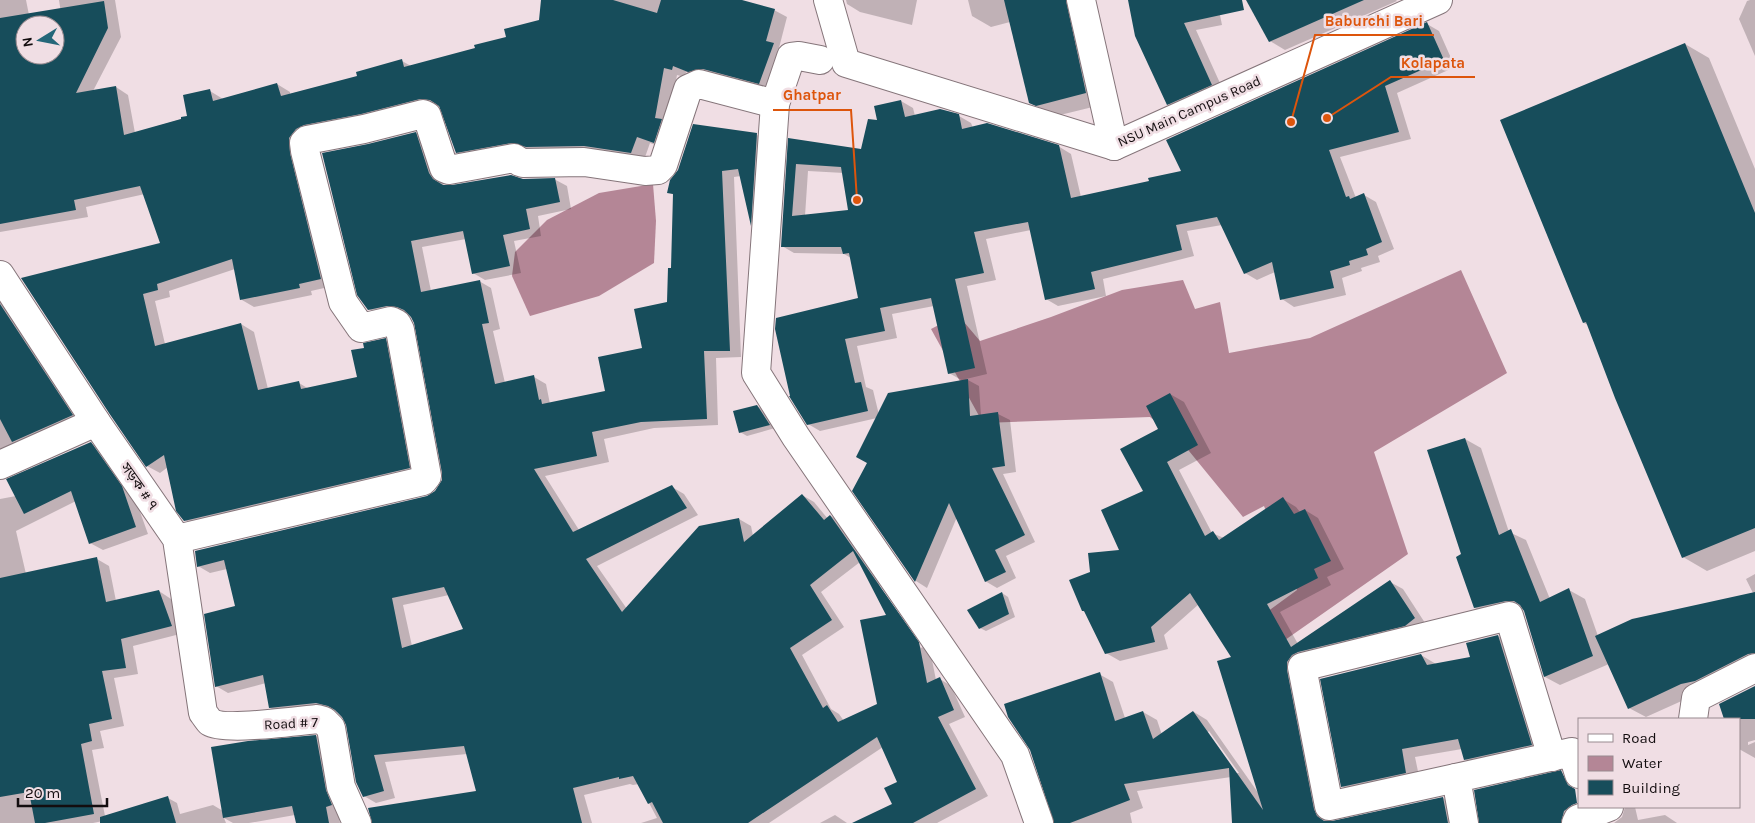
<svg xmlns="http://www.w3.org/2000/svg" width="1755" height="823" viewBox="0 0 1755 823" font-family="Karla,'Noto Sans Bengali',sans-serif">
  <rect width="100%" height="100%" fill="#f0dee4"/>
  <g fill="#b48696">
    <polygon points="653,184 656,221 654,263 599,296 530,316 512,276 515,252 547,220 599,193"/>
    <polygon points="1461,270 1507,373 1374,452 1408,554 1255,661 1237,634 1297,590 1264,506 1243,517 1180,440 1150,417 983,423 931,329 958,315 980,341 1051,317 1122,290 1183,280 1195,309 1220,302 1229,353 1310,338"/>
  </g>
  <g fill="#0003" fill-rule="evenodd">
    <polygon points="0,0 26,0 31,25 25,25 25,55 37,55 76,112 59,0 115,0 121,37 93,91 116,87 128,95 135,133 188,117 210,91 223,99 277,84 290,92 290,94 358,77 402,61 411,66 476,49 508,38 540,21 542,0 738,0 774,10 787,17 779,48 786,52 772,90 702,78 686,72 685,77 677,75 668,124 667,149 650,143 644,160 469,160 457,152 440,106 433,105 309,136 333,286 311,291 312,295 254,307 242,300 235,269 169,291 170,297 155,301 165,344 241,324 254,332 268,389 299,383 309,389 359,378 365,349 385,340 398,347 422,475 198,528 185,520 168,467 160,473 147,466 23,279 161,244 145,194 86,207 88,217 0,232"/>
    <polygon points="846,0 917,0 912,25 860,12 847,4"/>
    <polygon points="968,0 1069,0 1105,104 1056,116 1030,103 1010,22 991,27 972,16"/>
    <polygon points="1129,0 1217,0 1222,25 1196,30 1224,92 1181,112 1168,104"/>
    <polygon points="1247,0 1396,0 1397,1 1285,50 1270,41"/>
    <polygon points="1750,0 1755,0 1755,56 1739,19 1747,1"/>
    <path d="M1427,24L1439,31L1455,67L1397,93L1411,139L1340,157L1356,198L1364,195L1376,202L1394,249L1378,256L1380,262L1361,268L1362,271L1342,278L1346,295L1294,307L1282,299L1275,272L1257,280L1245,273L1222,225L1187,231L1194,256L1103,279L1106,296L1058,306L1046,299L1031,230L986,239L996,280L967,286L987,374L966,379L979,386L981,416L998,414L1010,420L1016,472L1003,474L1035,542L1006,556L1016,578L997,588L985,581L957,517L927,588L916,581L853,491L869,463L877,418L820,431L808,424L859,299L851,258L844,254L794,253L782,246L789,140L862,150L879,121L901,101L913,108L915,116H959L971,123L973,128L1058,146L1071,154L1081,197L1150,182L1183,172ZM808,171L844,173L850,211L805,216ZM934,306L949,373L963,381L879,415L873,390L866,387L857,346L897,338L892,314Z"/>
    <polygon points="1685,44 1709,58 1755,169 1755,551 1707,571 1683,557 1588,325 1584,323"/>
    <path d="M416,133L428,140L444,186L523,180L554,179L567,186L571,209L538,216L541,236L514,241L521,273L485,280L473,273L466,239L422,247L431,291L479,281L491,288L500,329L493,331L505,383L534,377L546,384L550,404L607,392L644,349L668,303L673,269L674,195L669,192L757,135L769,142L763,231L752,225L741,176L734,177L741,357L716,358L718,425L654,428L604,439L609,462L545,476L579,530L672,487L684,494L698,515L597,566L627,609L739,519L751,526L753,536L802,495L814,502L828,519L831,516L842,523L930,650L936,680L940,679L951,686L965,717L949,724L988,796L937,823H855L894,805L899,782L883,747L769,823H641L657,818L639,784L633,785L630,784L584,795L592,823H466L477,792L467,754L385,762L395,798L376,803L364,796L347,724L338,712L329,710L282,714L270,708L266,683L228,693L216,686L237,607L227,569L210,573L198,566L427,497L436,492L443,480L415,323L409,313L400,312L381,316L369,309L368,145ZM860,562L888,616L879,705L844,721L839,714L831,709L802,655L844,627L821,592ZM879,582L923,647L921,648L880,589ZM449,595L465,629L412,646L403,605Z"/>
    <polygon points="0,295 84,422 0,455"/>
    <path d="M1170,394L1184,402L1211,453L1179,470L1212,533L1224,538L1283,499L1296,507L1300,512L1305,510L1318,518L1344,569L1327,577L1331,585L1280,612L1298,644L1390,582L1403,589L1427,626L1312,659L1327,818L1329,822L1443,798L1457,806L1460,823H1233L1231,777L1137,791L1143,808L1130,813L1132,823H1055L1099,674L1113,682L1125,718L1143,712L1157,720L1162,735L1194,712L1207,720L1259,794L1233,658L1199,604L1164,635L1168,649L1120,661L1106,653L1087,613L1083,611L1091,573L1121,551L1144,492ZM1209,731L1239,773H1236L1207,733Z"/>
    <polygon points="757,406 764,410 775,428 747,436 740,432"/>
    <polygon points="1465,439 1481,448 1509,532 1526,540 1550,599 1569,590 1585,599 1598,636 1753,593 1746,579 1755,574 1755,668 1646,717 1629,708 1609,664 1560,685 1545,677 1524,609 1491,617 1475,608 1463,555 1428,451"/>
    <polygon points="90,443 103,450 134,495 148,534 103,550 90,543 76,501 16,531 26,574 97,559 109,566 116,601 159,591 171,599 184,633 133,646 138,674 114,678 124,726 100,731 104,748 92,750 105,816 168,798 177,803 180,814 213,805 223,811 316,736 329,744 340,823 297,823 295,815 249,823 233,823 224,818 226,823 103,823 103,821 93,823 0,823 0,499 16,496"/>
    <polygon points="1002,593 1008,597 1015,617 986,631 980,628"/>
    <polygon points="1498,636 1512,644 1545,753 1479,767 1465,759 1462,749 1415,757 1420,781 1356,795 1342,786 1421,655 1436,664 1471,658"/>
    <polygon points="1755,696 1755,740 1748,742 1748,745 1755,742 1755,758 1739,749 1739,719 1726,719 1720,705"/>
    <polygon points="1561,783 1572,823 1480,823"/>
    <polygon points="1625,807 1635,807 1638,820 1665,815 1677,823 1614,823 1622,817"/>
    <polygon points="835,815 847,823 820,823"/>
  </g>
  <g fill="#174d5b" fill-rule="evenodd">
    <path d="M541,0H613L657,13L661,0H742L775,9L766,41L774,43L759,84L703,69L688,72L673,66L672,70L664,68L655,118L662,119L654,143L637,137L631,153L584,146L526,147L512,143L456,153L439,106L430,100L420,99L361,114L304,125L296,129L289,138L290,153L321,279L299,284L300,288L240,300L232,259L157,284L158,290L143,294L155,346L241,323L258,390L299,381L301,389L357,377L351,350L364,348L363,343L386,338L410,468L184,521L176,511L164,455L146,467L109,413L21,278L160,243L140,186L74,200L76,210L0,224V18L104,1L108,28L76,93L116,86L124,135L181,119V117L187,116L183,95L210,89L213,101L277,83L281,96L357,76L356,72L402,59L404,67L475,48L474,45L506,37L504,29L539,20ZM25,25H55V55H25Z"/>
    <polygon points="1004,0 1066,0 1086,93 1036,106 1029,103"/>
    <polygon points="1128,0 1242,0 1244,10 1184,23 1212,85 1167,105 1135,36"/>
    <polygon points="1246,0 1364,0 1269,42"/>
    <path d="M1427,22L1444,60L1385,86L1399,132L1329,150L1346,197L1349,196L1350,199L1364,193L1382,242L1366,249L1368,255L1349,261L1350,265L1330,271L1334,288L1280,300L1272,262L1244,274L1217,217L1176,225L1182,250L1091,272L1095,289L1045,300L1028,222L974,232L984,273L955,279L975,368L948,374L931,298L880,308L885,331L845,339L855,383L861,382L868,411L807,425L789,396H790L775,329L776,318L858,298L849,253L843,254L841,247H781L788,138L861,149L868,119L877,120L874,106L901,100L905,117L940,109L959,114L962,129L987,123L1059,145L1071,198L1149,181L1148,178L1181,171L1166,140ZM796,164L841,167L848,210L792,216Z"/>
    <polygon points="1685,43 1755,213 1755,528 1682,558 1615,398 1586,322 1583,323 1500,120"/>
    <path d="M693,124L757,133L751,226L738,169L722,171L730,351H704L707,419L641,422L592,432L597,456L534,469L573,532L672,485L687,508L586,559L622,612L699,526L739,518L744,542L802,494L824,520L830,515L919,642L927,683L940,677L954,710L938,717L976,789L913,823H852L892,804L884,788L897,782L877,737L748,823H663L652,802L648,804L633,776L619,779V777L573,788L582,823H372L368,808L476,791L464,746L374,755L384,791L363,797L356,782L346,725L342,717L335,710L328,706L316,703L269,708L263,675L215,687L204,614L235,606L224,560L197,567L195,551L427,496L435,491L442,480V473L414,323L411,317L404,310L397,307L387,306L368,310L357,295L322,153L368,144L416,132L429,173L433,179L443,185H452L511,175L523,179L555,178L560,202L526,209L530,229L503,235L510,266L472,274L463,231L411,241L421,292L480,280L489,323L482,324L495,384L534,375L539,400L541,399L542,404L605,391L598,357L642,348L634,309L667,302L668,268H671L673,194L667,193L670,180L678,170ZM853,551L886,615L860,620L877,704L838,722L827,705L823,708L790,648L832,620L810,585ZM444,587L463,629L402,648L392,598Z"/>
    <polygon points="0,304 73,415 12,442 0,419"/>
    <polygon points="968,379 970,416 998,412 1005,466 992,468 1025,535 995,550 1006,572 985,582 949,503 915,582 852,491 867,463 856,457 888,393"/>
    <polygon points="1170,393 1198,445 1167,462 1205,536 1213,531 1219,540 1283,497 1294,514 1305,509 1331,561 1314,569 1318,578 1267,604 1291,647 1390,580 1415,618 1405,626 1298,652 1292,655 1287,662 1287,670 1314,809 1317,816 1324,821 1332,821 1443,797 1448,823 1232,823 1229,768 1124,784 1130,800 1070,823 1054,823 1030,750 1008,717 1004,704 1100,672 1115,721 1143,711 1153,739 1193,711 1263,810 1217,661 1231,657 1190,593 1151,627 1155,642 1105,654 1084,611 1082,611 1069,580 1090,572 1088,553 1119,550 1101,510 1143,491 1120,449 1158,429 1146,406"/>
    <polygon points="757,405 770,425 739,433 733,411"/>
    <polygon points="1465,438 1499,535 1511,529 1540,602 1569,588 1593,656 1544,677 1524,611 1520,605 1514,601 1506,601 1474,608 1456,557 1461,554 1427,450"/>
    <polygon points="91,442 122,486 136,527 89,544 71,491 24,514 6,479"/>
    <polygon points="97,557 106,602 159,590 172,626 121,639 126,668 102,671 112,719 89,724 92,741 81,744 94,814 45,823 35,823 29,792 0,797 0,578"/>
    <polygon points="1002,592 1009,614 979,629 967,610"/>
    <polygon points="1755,592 1755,653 1748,654 1695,681 1681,684 1628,709 1595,636 1632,619"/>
    <polygon points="1498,635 1532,745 1464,760 1458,739 1402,749 1406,773 1341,787 1320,679 1421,654 1427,665 1470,657 1466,643"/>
    <polygon points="1755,686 1755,719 1724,719 1719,704"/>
    <polygon points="316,735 326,790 332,805 326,807 329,823 296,823 292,806 223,818 211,747 248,741"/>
    <polygon points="1561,770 1568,785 1575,789 1577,803 1572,805 1564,811 1561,823 1479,823 1474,790"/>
    <polygon points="168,796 176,823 100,823 100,817"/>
  </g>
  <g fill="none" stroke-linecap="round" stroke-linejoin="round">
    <g stroke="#85757a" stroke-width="30">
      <g id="street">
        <polyline points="828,0 846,63 1114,146 1438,0"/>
        <polyline points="1081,0 1114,146"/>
        <polyline points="820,60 799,56 791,57 775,104 756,373 796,437 1015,755 1039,823"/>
        <path d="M0,275L96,422L177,539L203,713C205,715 208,720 210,722C224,731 298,721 317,719L324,721L331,728L341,787L357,823"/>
        <polyline points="0,465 96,422"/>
        <polyline points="177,539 423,481 427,476 400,330 397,324 391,321 361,328 343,302 305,151 304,143 307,140 364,129 423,114 427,116 444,168 449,170 514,158 520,162 523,163 584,162 645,171 658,170 663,165 688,89 699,84 775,104"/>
        <polyline points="1693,719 1696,698 1755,668"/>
        <polyline points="1456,778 1329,806 1302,667 1509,616 1552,757"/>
        <polyline points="1464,823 1456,778 1572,752 1579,774"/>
        <polyline points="1576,823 1578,819 1609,807"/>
      </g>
    </g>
    <use href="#street" stroke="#fff" stroke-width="28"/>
  </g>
  <g text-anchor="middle" stroke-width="5" stroke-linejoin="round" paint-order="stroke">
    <g font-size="14" fill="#130d0f" stroke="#f0dee4">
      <text transform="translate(1189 111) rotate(-24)" y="5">NSU Main Campus Road</text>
      <text transform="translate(140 486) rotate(55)" y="5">সড়ক # ৭</text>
      <text transform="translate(291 723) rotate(-3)" y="5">Road # 7</text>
    </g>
  </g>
  <path fill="none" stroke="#dd550c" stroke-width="2" d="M1291 122L1315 35H1434M1327 118L1391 77H1475M857 200L851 110H773"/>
  <g fill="#dd550c" stroke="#f0dee4" stroke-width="2">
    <circle cx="1291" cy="122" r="5"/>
    <circle cx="1327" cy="118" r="5"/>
    <circle cx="857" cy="200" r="5"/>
  </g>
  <g font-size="15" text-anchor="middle" font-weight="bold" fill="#dd550c" stroke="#f0dee4" stroke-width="5" stroke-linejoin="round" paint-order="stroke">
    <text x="1374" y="26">Baburchi Bari</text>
    <text x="1433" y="68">Kolapata</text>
    <text x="812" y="100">Ghatpar</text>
  </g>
  <rect x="1578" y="718" width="162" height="90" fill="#f0dee4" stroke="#988a8f"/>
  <rect x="1588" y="734" width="25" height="8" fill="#ffffff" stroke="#988a8f"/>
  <text x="1622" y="743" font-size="15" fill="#130d0f">Road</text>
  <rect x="1588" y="756" width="25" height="15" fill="#b48696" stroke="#988a8f"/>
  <text x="1622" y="768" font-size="15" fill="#130d0f">Water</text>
  <rect x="1588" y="780" width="25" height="15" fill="#174d5b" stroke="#988a8f"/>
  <text x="1622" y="793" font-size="15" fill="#130d0f">Building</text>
  <g transform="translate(40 40) rotate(260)"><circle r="24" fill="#f0dee4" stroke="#988a8f"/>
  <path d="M0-4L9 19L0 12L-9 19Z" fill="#246779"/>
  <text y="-8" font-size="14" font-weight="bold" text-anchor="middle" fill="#130d0f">N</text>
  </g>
  <path d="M18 798v8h89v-8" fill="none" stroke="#130d0f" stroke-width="2.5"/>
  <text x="25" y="798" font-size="15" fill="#130d0f" stroke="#f0dee4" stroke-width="4" paint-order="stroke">20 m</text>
</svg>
